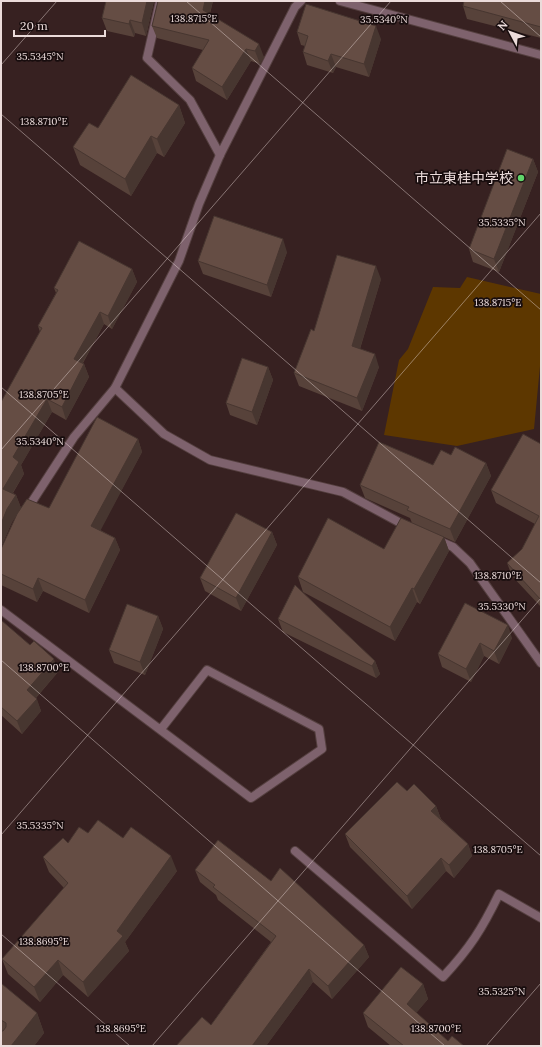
<svg xmlns="http://www.w3.org/2000/svg" width="542" height="1047" viewBox="0 0 542 1047" font-family="Lora,'Noto Sans JP',serif">
  <rect width="100%" height="100%" fill="#372121"/>
  <polygon fill="#5d3700" points="467,277 541,294 541,356 534,429 457,446 384,435 399,360 408,349 433,287 460,288"/>
  <g fill="none" stroke-linecap="round" stroke-linejoin="round">
    <g stroke="#543f3f" stroke-width="10">
      <polyline id="lane" points="160,1 147,58 190,100 220,155"/>
    </g>
    <g stroke="#543f3f" stroke-width="10">
      <g id="street">
        <polyline points="340,1 541,55"/>
        <polyline points="115,388 164,434 210,460 343,492 408,527"/>
        <polyline points="26,511 74,437 115,388 179,261 199,204 220,155 295,7 301,1"/>
        <polyline points="437,540 453,547 470,563 541,663"/>
        <polyline points="1,610 251,798 322,749 319,729 207,670 161,729"/>
        <path d="M295,851L443,977C470,948 482,929 499,894L541,918"/>
      </g>
    </g>
    <use href="#lane" stroke="#7e626d" stroke-width="8"/>
    <use href="#street" stroke="#7e626d" stroke-width="8"/>
  </g>
  <g fill="#57423a">
    <polygon points="106,1 154,1 146,36 135,33 134,37 107,31 102,18"/>
    <polygon points="158,1 213,1 210,14 264,57 260,64 251,61 227,100 196,81 192,68 203,50 157,38 152,26"/>
    <polygon points="541,1 541,38 467,19 463,6"/>
    <polygon points="297,32 381,39 369,77 336,67 333,73 307,65 303,52 305,46 301,45"/>
    <polygon points="179,105 185,123 164,157 157,153 131,196 80,165 73,147 98,128"/>
    <polygon points="533,159 538,172 499,272 473,262 469,249"/>
    <polygon points="287,252 271,297 203,274 198,261"/>
    <polygon points="132,269 137,282 112,329 104,324 83,363 84,364 89,377 66,420 52,412 21,465 24,474 13,493 16,495 21,508 12,522 1,547 40,332 38,326 56,293 54,288"/>
    <polygon points="381,279 360,349 379,367 362,411 299,386 294,373 314,331"/>
    <polygon points="268,367 273,380 257,425 230,415 226,403"/>
    <polygon points="138,439 142,452 100,530 115,538 120,550 89,613 43,591 37,602 1,585 1,549 49,508"/>
    <polygon points="541,444 541,607 512,576 507,563 522,549 535,524 496,503 491,490"/>
    <polygon points="451,455 486,463 491,476 455,542 444,537 449,551 420,604 417,602 395,641 303,592 298,577 384,549 412,523 410,518 365,498 360,485 433,465"/>
    <polygon points="272,532 277,545 241,611 205,591 200,578"/>
    <polygon points="465,603 512,638 499,664 484,656 471,682 442,667 438,654"/>
    <polygon points="158,616 163,629 145,675 114,663 109,650"/>
    <polygon points="278,619 375,661 380,674 376,678 283,632"/>
    <polygon points="1,620 58,672 36,698 41,711 22,734 1,715"/>
    <polygon points="407,791 436,806 441,819 468,844 472,856 454,878 446,871 412,909 350,847 345,834"/>
    <polygon points="88,833 123,838 177,871 125,942 129,951 88,997 63,975 40,1002 8,974 2,959 64,888 49,872 43,857 68,843"/>
    <polygon points="195,870 271,881 364,945 369,957 332,999 313,982 266,1046 176,1046 211,1025 271,942 218,900 216,895 200,882"/>
    <polygon points="423,984 428,999 416,1013 448,1041 464,1046 391,1046 368,1027 363,1013"/>
    <polygon points="1,986 37,1013 44,1033 34,1046 1,1046"/>
  </g>
  <g fill="#473630">
    <polygon points="147,1 154,1 146,36 142,23"/>
    <polygon points="205,1 213,1 207,22 203,10"/>
    <polygon points="130,20 135,33 134,37 129,24"/>
    <polygon points="376,26 381,39 369,77 364,64"/>
    <polygon points="259,44 264,57 260,64 255,51"/>
    <polygon points="246,49 251,61 227,100 222,87"/>
    <polygon points="331,54 336,67 333,73 328,61"/>
    <polygon points="179,105 185,123 164,157 157,139"/>
    <polygon points="151,136 157,153 131,196 125,179"/>
    <polygon points="533,159 538,172 499,272 494,259"/>
    <polygon points="283,239 287,252 271,297 267,285"/>
    <polygon points="376,266 381,279 357,358 352,346"/>
    <polygon points="132,269 137,282 112,329 108,316"/>
    <polygon points="100,312 104,324 78,371 74,359"/>
    <polygon points="375,354 379,367 362,411 357,398"/>
    <polygon points="84,364 89,377 66,420 62,407"/>
    <polygon points="268,367 273,380 257,425 252,412"/>
    <polygon points="47,399 52,412 21,465 24,474 7,502 3,489 13,457"/>
    <polygon points="138,439 142,452 96,539 91,526"/>
    <polygon points="486,463 491,476 455,542 450,529"/>
    <polygon points="16,495 21,508 12,522 1,547 1,524 7,509"/>
    <polygon points="272,532 277,545 241,611 236,598"/>
    <polygon points="444,537 449,551 420,604 414,589"/>
    <polygon points="115,538 120,550 89,613 85,600"/>
    <polygon points="38,578 43,591 37,602 33,589"/>
    <polygon points="412,588 417,602 395,641 390,627"/>
    <polygon points="158,616 163,629 145,675 140,662"/>
    <polygon points="508,625 512,638 499,664 494,651"/>
    <polygon points="480,643 484,656 471,682 466,669"/>
    <polygon points="54,659 58,672 32,702 27,690"/>
    <polygon points="375,661 380,674 376,678 372,666"/>
    <polygon points="37,699 41,711 22,734 17,721"/>
    <polygon points="436,806 441,819 431,811"/>
    <polygon points="468,844 472,856 454,878 449,865"/>
    <polygon points="171,856 177,871 125,942 129,951 88,997 83,982 117,931"/>
    <polygon points="441,858 446,871 412,909 407,896"/>
    <polygon points="364,945 369,957 332,999 328,986"/>
    <polygon points="58,960 63,975 40,1002 34,987"/>
    <polygon points="309,969 313,982 266,1046 252,1046"/>
    <polygon points="423,984 428,999 412,1018 407,1004"/>
    <polygon points="37,1013 44,1033 34,1046 11,1046"/>
  </g>
  <g fill="#654d44" stroke="#473630">
    <polygon points="106,1 147,1 142,23 130,20 129,24 102,18"/>
    <polygon points="158,1 205,1 203,10 259,44 255,51 246,49 222,87 192,68 209,40 152,26"/>
    <polygon points="464,1 541,1 541,27 463,6"/>
    <polygon points="306,4 376,26 364,64 331,54 328,61 303,52 308,36 297,32"/>
    <polygon points="131,75 179,105 157,139 151,136 125,179 73,147 89,123 98,128"/>
    <polygon points="507,149 533,159 494,259 469,249"/>
    <polygon points="214,216 283,239 267,285 198,261"/>
    <polygon points="79,241 132,269 108,316 100,312 74,359 84,364 62,407 47,399 13,457 19,462 3,489 16,495 7,509 1,524 1,402 42,328 38,326 58,290 54,288"/>
    <polygon points="337,255 376,266 352,346 375,354 357,398 294,373 311,329 314,331"/>
    <polygon points="242,358 268,367 252,412 226,403"/>
    <polygon points="97,417 138,439 91,526 115,538 85,600 38,578 33,589 1,574 1,549 17,514 27,499 49,508"/>
    <polygon points="523,434 541,444 541,600 507,563 522,549 539,516 491,490"/>
    <polygon points="379,442 433,465 441,450 451,455 455,447 486,463 450,529 407,510 409,507 360,485"/>
    <polygon points="236,513 272,532 236,598 200,578"/>
    <polygon points="328,518 384,549 401,518 444,537 414,589 412,588 390,627 298,577"/>
    <polygon points="295,585 375,661 372,666 278,619"/>
    <polygon points="465,603 508,625 494,651 480,643 466,669 438,654"/>
    <polygon points="127,604 158,616 140,662 109,650"/>
    <polygon points="1,620 30,645 34,641 54,659 27,690 37,699 17,721 1,707"/>
    <polygon points="397,782 407,791 414,784 436,806 431,811 468,844 449,865 441,858 407,896 345,834"/>
    <polygon points="98,820 123,838 131,827 171,856 117,931 123,936 83,982 58,960 34,987 2,959 68,883 43,857 63,838 68,843 79,827 88,833"/>
    <polygon points="218,840 271,881 280,868 364,945 328,986 309,969 252,1046 176,1046 202,1017 211,1025 276,936 213,887 215,885 195,870"/>
    <polygon points="401,967 423,984 407,1004 448,1041 452,1036 464,1046 404,1046 363,1013"/>
    <polygon points="2,984 37,1013 11,1046 1,1046 1,1031 3,1031 6,1027 6,1023 1,1020 1,986"/>
  </g>
  <path fill="none" stroke="#ebdbda" stroke-width="1" stroke-opacity="0.45" d="M186,1L541,310M500,1L541,37M1,65L57,1M1,114L541,583M1,387L541,856M1,450L391,1M1,660L445,1046M1,835L541,213M1,934L130,1046M152,1046L541,598M486,1046L541,983"/>
  <circle fill="#60d56a" stroke="#180d0e" stroke-width="1.5" cx="521" cy="178" r="4"/>
  <g text-anchor="middle" stroke-width="3.5" stroke-linejoin="round" paint-order="stroke">
    <g font-size="14" fill="#ebdbda" stroke="#180d0e" text-anchor="end">
      <text x="513" y="183">市立東桂中学校</text>
    </g>
  </g>
  <g font-size="10" text-anchor="middle" fill="#ebdbda" stroke="#180d0e" stroke-width="3.5" stroke-linejoin="round" paint-order="stroke">
    <text x="194" y="22">138.8715°E</text>
    <text x="384" y="23">35.5340°N</text>
    <text x="40" y="60">35.5345°N</text>
    <text x="44" y="125">138.8710°E</text>
    <text x="502" y="226">35.5335°N</text>
    <text x="498" y="306">138.8715°E</text>
    <text x="44" y="398">138.8705°E</text>
    <text x="40" y="445">35.5340°N</text>
    <text x="498" y="579">138.8710°E</text>
    <text x="502" y="610">35.5330°N</text>
    <text x="44" y="671">138.8700°E</text>
    <text x="40" y="829">35.5335°N</text>
    <text x="498" y="853">138.8705°E</text>
    <text x="44" y="945">138.8695°E</text>
    <text x="502" y="995">35.5325°N</text>
    <text x="121" y="1032">138.8695°E</text>
    <text x="436" y="1032">138.8700°E</text>
  </g>
  <rect width="542" height="1047" fill="none" stroke="#ebdbda" stroke-width="4"/>
  <g transform="translate(510 32) rotate(311)" stroke="#180d0e" stroke-width="3" paint-order="stroke">
  <path d="M0-3L7 15L0 10L-7 15Z" fill="#ebdbda"/>
  <text y="-6" font-size="11" font-weight="bold" text-anchor="middle" fill="#ebdbda">N</text>
  </g>
  <path d="M14 30v6h91v-6" fill="none" stroke="#ebdbda" stroke-width="2"/>
  <text x="20" y="30" font-size="12" fill="#ebdbda" stroke="#180d0e" stroke-width="3" paint-order="stroke">20 m</text>
</svg>
